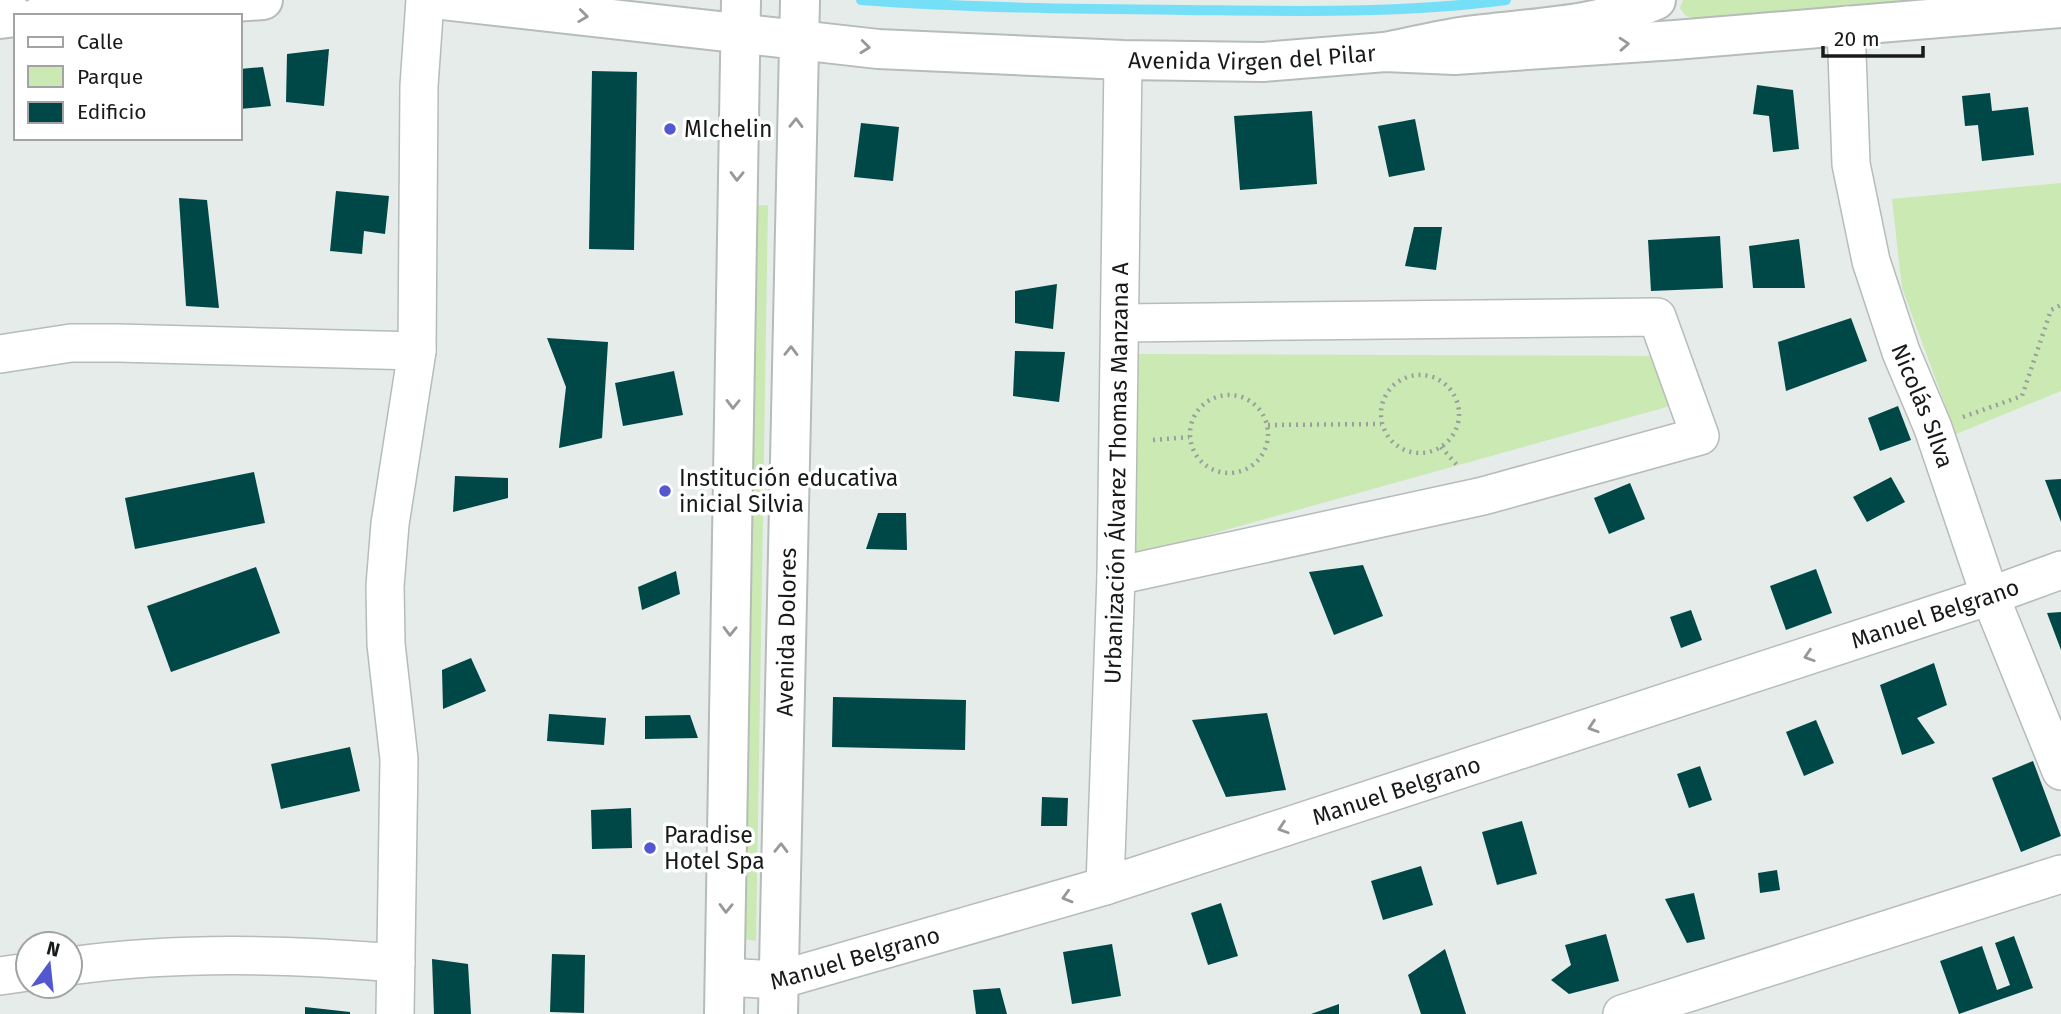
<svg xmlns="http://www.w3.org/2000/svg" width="2061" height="1014" viewBox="0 0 2061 1014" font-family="'Fira Sans',sans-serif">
  <rect width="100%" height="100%" fill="#e5ecea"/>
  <g fill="#cae9b3">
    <polygon points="1683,0 1917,0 1697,19 1686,16 1680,8"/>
    <polygon points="2061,183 2061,391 1956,434 1902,288 1892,199"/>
    <polygon points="768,205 756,941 728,936 744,206"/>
    <polygon points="1127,354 1669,356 1681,403 1129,557"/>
  </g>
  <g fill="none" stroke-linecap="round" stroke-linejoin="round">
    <path stroke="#74dff7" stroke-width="10" d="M861,0C969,8 1077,9 1186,10C1292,11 1400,14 1506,0"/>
  </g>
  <g fill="#004747">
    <polygon points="329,49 324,106 286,102 287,54"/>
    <polygon points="263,67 271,106 240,109 240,69"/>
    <polygon points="592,71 637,72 634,250 589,249"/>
    <polygon points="1757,85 1793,90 1799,149 1773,152 1769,116 1753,114"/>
    <polygon points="1990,93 1992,111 2028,107 2034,155 1982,161 1978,125 1965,126 1962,96"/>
    <polygon points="1312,111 1317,184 1240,190 1234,116"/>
    <polygon points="1415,119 1425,170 1389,177 1378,126"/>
    <polygon points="861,123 899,127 893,181 854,177"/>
    <polygon points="336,191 389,196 385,234 364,231 362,254 330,251"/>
    <polygon points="179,198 207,200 219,308 186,306"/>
    <polygon points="1414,227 1442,227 1436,270 1405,266"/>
    <polygon points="1720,236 1723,288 1651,291 1648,240"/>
    <polygon points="1799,239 1805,288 1753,288 1749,246"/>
    <polygon points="1057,284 1053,329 1015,323 1015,291"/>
    <polygon points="1851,318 1867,361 1786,391 1778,342"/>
    <polygon points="547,338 608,342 602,438 559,448 566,387"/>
    <polygon points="1015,351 1065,352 1059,402 1013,396"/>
    <polygon points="674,371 683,415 623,426 615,383"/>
    <polygon points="1898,406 1911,440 1880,451 1868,418"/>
    <polygon points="254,472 265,523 135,549 125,498"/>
    <polygon points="455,476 508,478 508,498 453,512"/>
    <polygon points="1891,477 1905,502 1867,522 1853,497"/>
    <polygon points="2061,479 2061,522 2045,480"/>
    <polygon points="1630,483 1645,519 1609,534 1594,498"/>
    <polygon points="878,513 906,513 907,550 866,549"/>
    <polygon points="1363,565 1383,616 1334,635 1309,572"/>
    <polygon points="256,567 280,633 171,672 147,606"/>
    <polygon points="1816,569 1832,613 1786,630 1770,586"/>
    <polygon points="676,571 680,594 642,610 638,587"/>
    <polygon points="1691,610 1702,640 1681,648 1670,617"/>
    <polygon points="2061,612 2061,650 2047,613"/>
    <polygon points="471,658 486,691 443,709 442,670"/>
    <polygon points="1934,663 1947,705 1917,718 1935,743 1902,755 1880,685"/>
    <polygon points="833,697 966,700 965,750 832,747"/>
    <polygon points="1267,713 1286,790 1226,797 1192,720"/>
    <polygon points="549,714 606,718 604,745 547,741"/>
    <polygon points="690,715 698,738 645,739 645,716"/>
    <polygon points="1816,720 1834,763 1804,776 1786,732"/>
    <polygon points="350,747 360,791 281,809 271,764"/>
    <polygon points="2033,761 2061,836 2021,852 1992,778"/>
    <polygon points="1700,766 1712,800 1689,808 1677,774"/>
    <polygon points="1042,797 1068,798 1067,826 1041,826"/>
    <polygon points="631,808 632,848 592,849 591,810"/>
    <polygon points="1522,821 1537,874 1497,885 1482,832"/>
    <polygon points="1421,866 1433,905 1383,920 1371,881"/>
    <polygon points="1777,870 1780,890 1760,893 1758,873"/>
    <polygon points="1694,893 1705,939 1687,943 1665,899"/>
    <polygon points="1221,903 1238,956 1208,965 1191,913"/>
    <polygon points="1606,934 1619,981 1569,994 1551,980 1571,965 1565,945"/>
    <polygon points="2014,936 2033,988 1959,1014 1940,961 1982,946 1997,990 2010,985 1995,943"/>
    <polygon points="1112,944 1121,996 1072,1004 1063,952"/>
    <polygon points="1445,949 1466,1014 1421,1014 1408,975"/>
    <polygon points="552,954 585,955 584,1013 550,1012"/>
    <polygon points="432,959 468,964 471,1014 434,1014"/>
    <polygon points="1000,988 1007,1014 976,1014 973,990"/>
    <polygon points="1339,1004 1339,1014 1311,1014"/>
    <polygon points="305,1007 350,1012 350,1014 305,1014"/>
  </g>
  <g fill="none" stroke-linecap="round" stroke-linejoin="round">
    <g stroke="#b6bcba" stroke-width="40">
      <g id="minor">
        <path id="s1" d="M1846,25L1851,164L1871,261L1901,352L1933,428L1990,596L2061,771"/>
        <polyline points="0,354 71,343 118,343 417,351"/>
        <polyline points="1116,576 1483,496 1700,436 1657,317 1121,323"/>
        <path id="s2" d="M1105,886L1116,576L1123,60"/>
        <path d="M70,966C178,951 288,954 396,963"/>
        <polyline points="0,976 28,972"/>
        <path id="s3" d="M725,977L779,980L1105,886L1990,596L2061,570"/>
        <polyline points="395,1014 399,759 386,644 385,586 390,524 417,351 419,86 425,0"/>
        <polyline points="1622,1014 2061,874"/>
      </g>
    </g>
    <g stroke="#b6bcba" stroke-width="42">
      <g id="secondary">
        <path id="s4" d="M443,0L878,49L1123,60L1263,62L1385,52L1455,55L1675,40L2061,8"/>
        <polyline points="40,16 263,0"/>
        <polyline points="0,19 16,17"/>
        <polyline points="724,1014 741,0"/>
        <path id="s5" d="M778,1014L800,0"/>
      </g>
    </g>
    <g stroke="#b6bcba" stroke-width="42">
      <g id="primary">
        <polyline points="259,0 260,0"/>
        <path d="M1385,52C1410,47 1435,41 1460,37C1527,27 1594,29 1656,0"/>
      </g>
    </g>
    <g stroke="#9a9f9e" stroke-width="4.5" stroke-dasharray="2 5" stroke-linecap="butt">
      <circle cx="1420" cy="414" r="39"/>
      <circle cx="1229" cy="434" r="39"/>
      <polyline points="1963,417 2022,396 2051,310 2061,305"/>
      <polyline points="1268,425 1381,424"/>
      <polyline points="1153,440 1189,437"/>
      <polyline points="1441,447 1457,465"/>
    </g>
    <use href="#minor" stroke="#fff" stroke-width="37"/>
    <use href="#secondary" stroke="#fff" stroke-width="38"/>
    <use href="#primary" stroke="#fff" stroke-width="38"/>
  </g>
  <defs><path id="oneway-chevron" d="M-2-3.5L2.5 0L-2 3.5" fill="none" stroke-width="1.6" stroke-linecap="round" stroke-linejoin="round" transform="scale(1.75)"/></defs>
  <g stroke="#979898">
    <use href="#oneway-chevron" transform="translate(583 16) rotate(7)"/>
    <use href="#oneway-chevron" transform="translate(1624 44) rotate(-4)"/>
    <use href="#oneway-chevron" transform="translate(865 47) rotate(6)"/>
    <use href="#oneway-chevron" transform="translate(796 123) rotate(-89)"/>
    <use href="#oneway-chevron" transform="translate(737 176) rotate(91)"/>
    <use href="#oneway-chevron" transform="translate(791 351) rotate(-89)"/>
    <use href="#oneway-chevron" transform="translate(733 404) rotate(91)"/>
    <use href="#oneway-chevron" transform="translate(730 631) rotate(91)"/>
    <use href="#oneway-chevron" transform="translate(1809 656) rotate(162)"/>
    <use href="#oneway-chevron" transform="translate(1593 727) rotate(162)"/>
    <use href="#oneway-chevron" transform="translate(1283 828) rotate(162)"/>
    <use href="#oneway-chevron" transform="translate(781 848) rotate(-89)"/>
    <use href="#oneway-chevron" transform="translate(1067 897) rotate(164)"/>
    <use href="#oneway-chevron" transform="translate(726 908) rotate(91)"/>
  </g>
  <g fill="#5458cf" stroke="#fff" stroke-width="2.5">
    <circle cx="670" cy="129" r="7"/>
    <circle cx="665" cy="491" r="7"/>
    <circle cx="650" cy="848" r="7"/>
  </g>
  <g text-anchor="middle" stroke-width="7" stroke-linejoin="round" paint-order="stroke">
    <g font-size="23" fill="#181a1a" stroke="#fff">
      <text dy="8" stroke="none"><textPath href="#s4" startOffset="812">Avenida Virgen del Pilar</textPath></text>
      <text dy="8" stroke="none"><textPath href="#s1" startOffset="392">Nicolás SIlva</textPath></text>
      <text dy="8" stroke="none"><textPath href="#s2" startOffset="413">Urbanización Álvarez Thomas Manzana A</textPath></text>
      <text dy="8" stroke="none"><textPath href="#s3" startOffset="1267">Manuel Belgrano</textPath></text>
      <text dy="8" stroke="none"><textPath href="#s5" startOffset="382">Avenida Dolores</textPath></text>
      <text dy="8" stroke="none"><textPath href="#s3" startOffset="700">Manuel Belgrano</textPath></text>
      <text dy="8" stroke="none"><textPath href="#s3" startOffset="133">Manuel Belgrano</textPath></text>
    </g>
    <g font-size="23" fill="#181a1a" stroke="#fff" text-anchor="start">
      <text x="684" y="137">MIchelin</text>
      <text x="679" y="486">Institución educativa<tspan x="679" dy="26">inicial Silvia</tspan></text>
      <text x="664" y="843">Paradise<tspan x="664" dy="26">Hotel Spa</tspan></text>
    </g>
  </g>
  <rect x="14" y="14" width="228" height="126" fill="#ffffff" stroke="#a3a3a3" stroke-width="2"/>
  <rect x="28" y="37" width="35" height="10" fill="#ffffff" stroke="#a3a3a3" stroke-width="2"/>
  <text x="77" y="49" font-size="21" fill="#181a1a">Calle</text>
  <rect x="28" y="66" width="35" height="21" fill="#cae9b3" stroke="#a3a3a3" stroke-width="2"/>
  <text x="77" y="84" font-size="21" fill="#181a1a">Parque</text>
  <rect x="28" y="102" width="35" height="21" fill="#004747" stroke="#a3a3a3" stroke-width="2"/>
  <text x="77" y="119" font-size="21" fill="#181a1a">Edificio</text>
  <g transform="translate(49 965) rotate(15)"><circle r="33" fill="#ffffff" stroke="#a3a3a3" stroke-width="2"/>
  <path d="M0-5L12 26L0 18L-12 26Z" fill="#5458cf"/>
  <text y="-10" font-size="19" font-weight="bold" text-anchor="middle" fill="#181a1a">N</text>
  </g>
  <path d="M1823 46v10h100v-10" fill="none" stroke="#181a1a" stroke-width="3.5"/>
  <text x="1834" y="46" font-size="21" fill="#181a1a" stroke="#ffffff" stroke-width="5" paint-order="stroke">20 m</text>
</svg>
